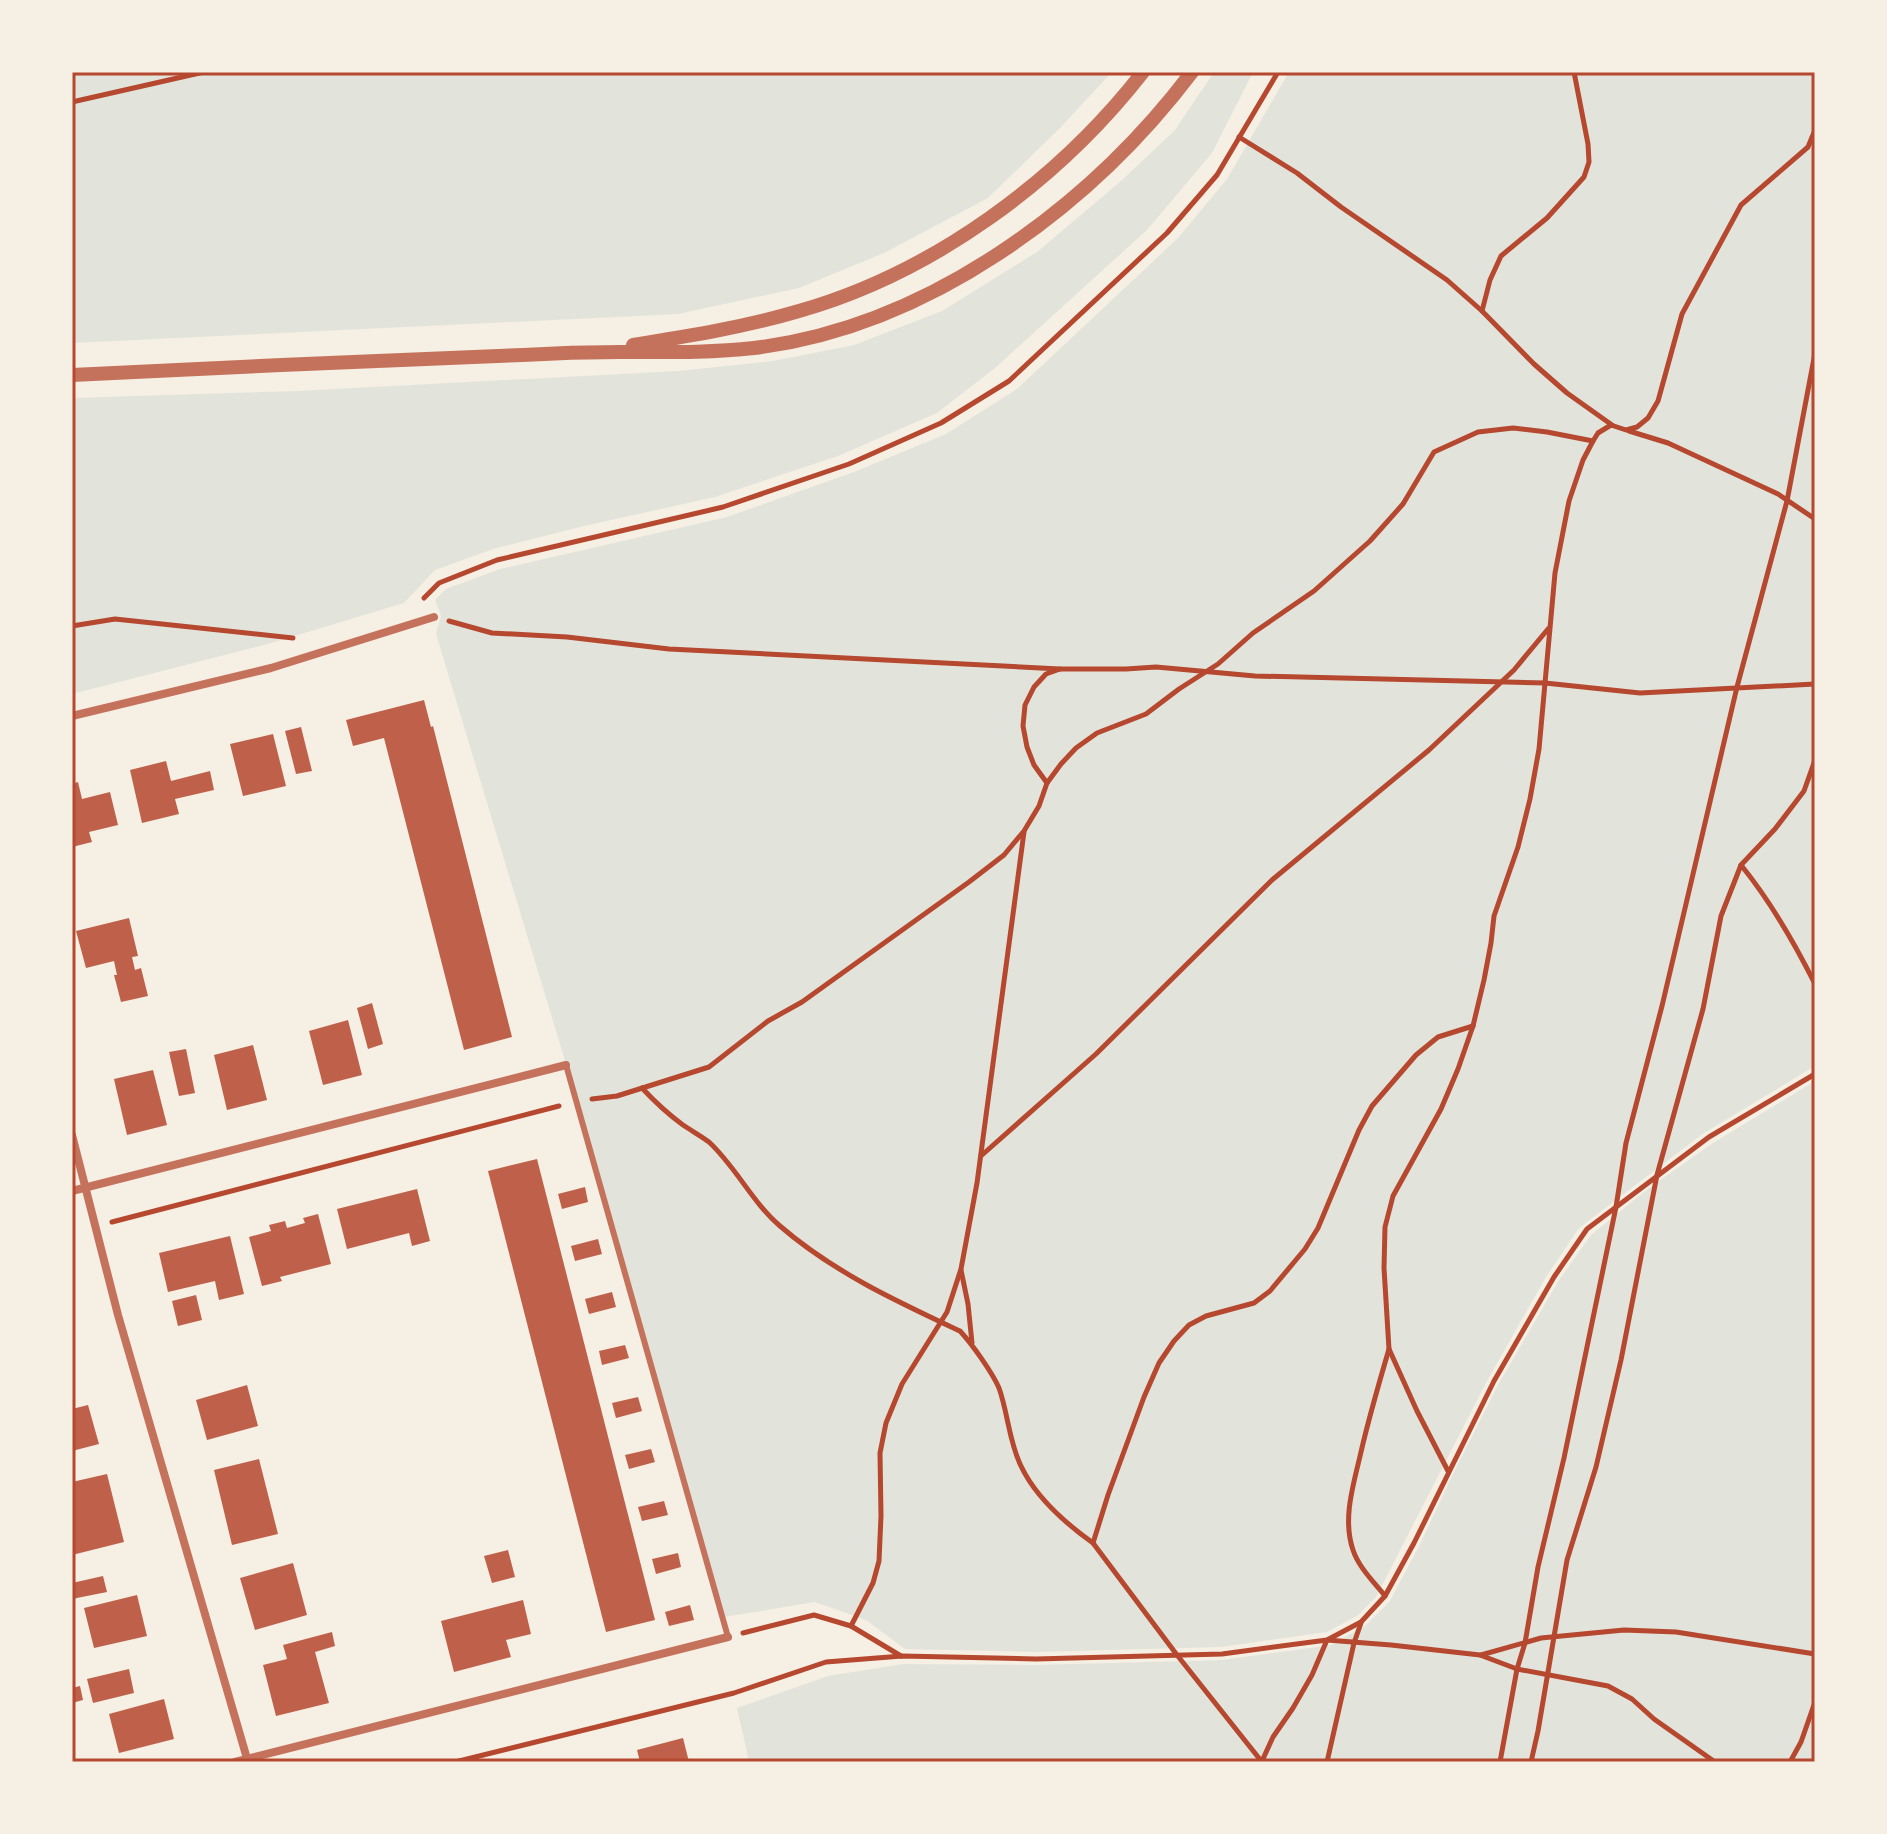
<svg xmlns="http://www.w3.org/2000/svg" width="1887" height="1834" viewBox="0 0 1887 1834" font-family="'Noto Sans',sans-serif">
  <rect width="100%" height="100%" fill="#f6efe4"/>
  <g fill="#e2e4dc">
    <polygon points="72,72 1112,72 1060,128 988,198 884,253 799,288 678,314 72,343"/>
    <polygon points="1214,72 1253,72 1212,153 1147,230 995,368 937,413 838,456 715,497 584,526 493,549 435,570 404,603 268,644 72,694 72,398 297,391 678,371 773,361 854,345 942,311 1037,252 1121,181 1175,130"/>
    <polygon points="1289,72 1815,72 1815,1066 1704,1133 1579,1228 1546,1277 1487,1381 1376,1597 1357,1616 1327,1632 1221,1647 1036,1652 905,1649 866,1620 815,1602 724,1617 579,1107 436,634 441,616 435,600 446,589 500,569 727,517 854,472 946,434 1017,389 1178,238 1227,179"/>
    <polygon points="1815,1081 1815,1762 749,1762 737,1708 828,1676 903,1664 1035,1665 1222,1660 1331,1645 1365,1626 1390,1601 1419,1546 1453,1474 1499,1383 1559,1280 1591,1235 1649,1188 1713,1143"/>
  </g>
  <g fill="#bf614a">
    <polygon points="424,700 431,727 433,726 512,1037 464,1050 384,738 353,746 346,720"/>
    <polygon points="301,727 312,771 296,774 285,731"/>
    <polygon points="273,734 286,786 243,796 230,744"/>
    <polygon points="166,761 171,781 210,771 214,790 175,799 179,814 142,823 130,770"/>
    <polygon points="78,782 82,799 110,792 118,825 89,832 92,842 72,847 72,784"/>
    <polygon points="129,918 138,956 132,957 135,970 141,968 148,996 121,1002 114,975 117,975 114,961 86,968 76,931"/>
    <polygon points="372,1003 383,1044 368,1049 357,1008"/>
    <polygon points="348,1020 362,1075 323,1085 309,1031"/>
    <polygon points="253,1045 267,1100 227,1110 214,1055"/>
    <polygon points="186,1049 195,1093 179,1096 169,1052"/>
    <polygon points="153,1070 167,1125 127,1135 114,1079"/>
    <polygon points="537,1159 655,1620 606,1632 488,1171"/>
    <polygon points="585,1187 588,1202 562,1209 558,1194"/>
    <polygon points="417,1189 430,1241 412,1246 409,1233 347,1249 337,1209"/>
    <polygon points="318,1214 331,1264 280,1277 282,1281 262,1286 249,1237 271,1231 269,1225 285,1221 287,1228 305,1223 303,1218"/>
    <polygon points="230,1236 244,1294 219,1300 215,1281 168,1292 159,1253"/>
    <polygon points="598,1239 602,1254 575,1261 571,1246"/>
    <polygon points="612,1292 616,1307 589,1314 585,1299"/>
    <polygon points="196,1295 202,1320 178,1326 172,1301"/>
    <polygon points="625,1345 629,1358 602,1365 599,1351"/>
    <polygon points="247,1385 258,1426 207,1440 196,1400"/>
    <polygon points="638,1397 642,1411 616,1418 612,1403"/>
    <polygon points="88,1405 99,1444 72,1451 72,1409"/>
    <polygon points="651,1449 655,1462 629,1469 625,1455"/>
    <polygon points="259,1459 278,1534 232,1545 214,1470"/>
    <polygon points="107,1474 124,1542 72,1555 72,1482"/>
    <polygon points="664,1501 668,1515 642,1521 638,1507"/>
    <polygon points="508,1550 515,1577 492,1583 484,1556"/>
    <polygon points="678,1553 681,1567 656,1574 652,1559"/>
    <polygon points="293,1563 307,1615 255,1630 240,1578"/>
    <polygon points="103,1576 107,1592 72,1599 72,1583"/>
    <polygon points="137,1595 147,1636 94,1648 84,1608"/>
    <polygon points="523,1600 531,1634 506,1640 511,1657 454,1672 441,1621"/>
    <polygon points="690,1605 694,1620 669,1626 665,1612"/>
    <polygon points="332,1632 335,1646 315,1652 329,1703 276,1716 263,1665 287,1659 283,1645"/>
    <polygon points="129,1669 134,1693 93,1703 87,1679"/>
    <polygon points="80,1686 83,1700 72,1703 72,1688"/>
    <polygon points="164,1699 174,1739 119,1753 109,1714"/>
    <polygon points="683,1738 689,1762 640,1762 637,1750"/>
  </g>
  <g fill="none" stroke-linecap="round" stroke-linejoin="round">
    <g stroke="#b5482f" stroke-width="5">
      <polyline points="72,102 204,72"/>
      <polyline points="1239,137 1297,173 1341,207 1447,280 1482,311 1534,364 1567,393 1612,425"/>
      <polyline points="1482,311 1490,280 1501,256 1547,218 1584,177 1589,162 1588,144 1574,72"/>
      <polyline points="1629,431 1668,443 1778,494 1815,519"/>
      <polyline points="424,598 439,583 497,560 723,507 849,464 941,423 1009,381 1167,233 1217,175 1278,72"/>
      <polyline points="449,621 492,633 567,637 669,649 1060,669"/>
      <polyline points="72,626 115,619 293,638"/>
      <path d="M1815,760L1804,791L1775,829L1741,865C1771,902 1794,942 1815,984"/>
      <polyline points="1047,783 1034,765 1027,747 1023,726 1025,705 1034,687 1046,674 1060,669 1126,669 1156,667 1255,676 1545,683 1640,693 1815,684"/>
      <path d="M642,1088C655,1102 668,1114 683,1125C692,1131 701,1136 709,1142C736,1167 752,1202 780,1226C833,1272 898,1302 960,1331C972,1344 992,1372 999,1388C1008,1413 1009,1442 1021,1466C1036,1498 1065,1523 1093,1543L1177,1655L1262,1762"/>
      <polyline points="592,1099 617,1096 709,1067 768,1021 802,1002 969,882 1004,855 1024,831 1039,806 1047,783 1061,764 1076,748 1097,733 1146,714 1179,689 1218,664 1253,633 1314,591 1370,541 1403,504 1434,452 1478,432 1513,428 1547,432 1593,441"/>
      <polyline points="982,1155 1096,1054 1272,880 1429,750 1514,670 1548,629"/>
      <polyline points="112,1222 559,1106"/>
      <polyline points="961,1270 968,1304 972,1343"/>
      <polyline points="1448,1471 1417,1411 1389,1349 1384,1268 1385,1227 1393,1196 1441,1109 1458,1069 1473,1026 1484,980 1491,943 1494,916 1518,847 1530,799 1539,749 1555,573 1569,501 1583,460 1593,441 1598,433 1611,425 1626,430 1637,427 1648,418 1658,401 1682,314 1741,205 1808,147 1815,130"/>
      <polyline points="1093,1543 1108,1495 1144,1397 1159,1363 1174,1341 1189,1325 1206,1316 1254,1303 1270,1291 1305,1249 1318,1228 1359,1130 1372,1106 1416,1055 1438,1037 1473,1026"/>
      <path d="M1385,1596C1374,1582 1359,1568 1353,1550C1342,1518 1354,1483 1361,1452C1369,1417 1379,1383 1389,1349"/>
      <polyline points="851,1626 873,1583 879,1561 881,1516 880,1453 886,1423 902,1384 947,1312 961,1269 977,1183 1024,832"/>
      <polyline points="743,1633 814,1615 851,1626 901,1656"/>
      <polyline points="1481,1655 1541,1638 1624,1630 1676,1632 1815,1654"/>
      <polyline points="1262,1761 1273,1737 1293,1708 1312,1675 1327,1640 1391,1645 1480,1655 1517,1669 1608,1686 1632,1699 1654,1719 1715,1762"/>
      <polyline points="455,1762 734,1693 826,1662 902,1656 1036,1659 1222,1654 1327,1640 1361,1622 1385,1596 1414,1543 1494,1381 1554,1277 1587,1229 1709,1137 1815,1074"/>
      <polyline points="1327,1762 1354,1643 1361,1623"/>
      <polyline points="1500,1762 1517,1669 1525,1643 1538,1567 1564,1458 1616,1207 1626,1143 1662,1006 1737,687 1787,501 1815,353"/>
      <polyline points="1531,1762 1538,1731 1567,1560 1596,1467 1621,1360 1657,1175 1703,1009 1721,916 1741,865"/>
      <polyline points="1790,1762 1801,1742 1815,1702"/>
    </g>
    <polyline stroke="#c5725c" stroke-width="6" points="566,1065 728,1637"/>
    <g stroke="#c5725c" stroke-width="8">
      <polyline points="72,716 271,668 434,617"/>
      <polyline points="72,1135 118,1315 248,1762"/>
      <polyline points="72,1191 566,1065"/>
      <polyline points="235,1762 728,1637"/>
    </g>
    <g stroke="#c5725c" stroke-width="14">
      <path d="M633,345C689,336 745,327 799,311C933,273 1058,181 1143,72"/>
      <path d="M72,375C222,367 373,361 523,355C555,353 588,352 620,352C665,352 710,353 754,348C927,327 1089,208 1192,72"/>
    </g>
  </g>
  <rect width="1887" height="1834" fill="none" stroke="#f6efe4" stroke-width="148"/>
  <rect x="74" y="74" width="1739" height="1686" fill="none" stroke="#b5482f" stroke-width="3"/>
</svg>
